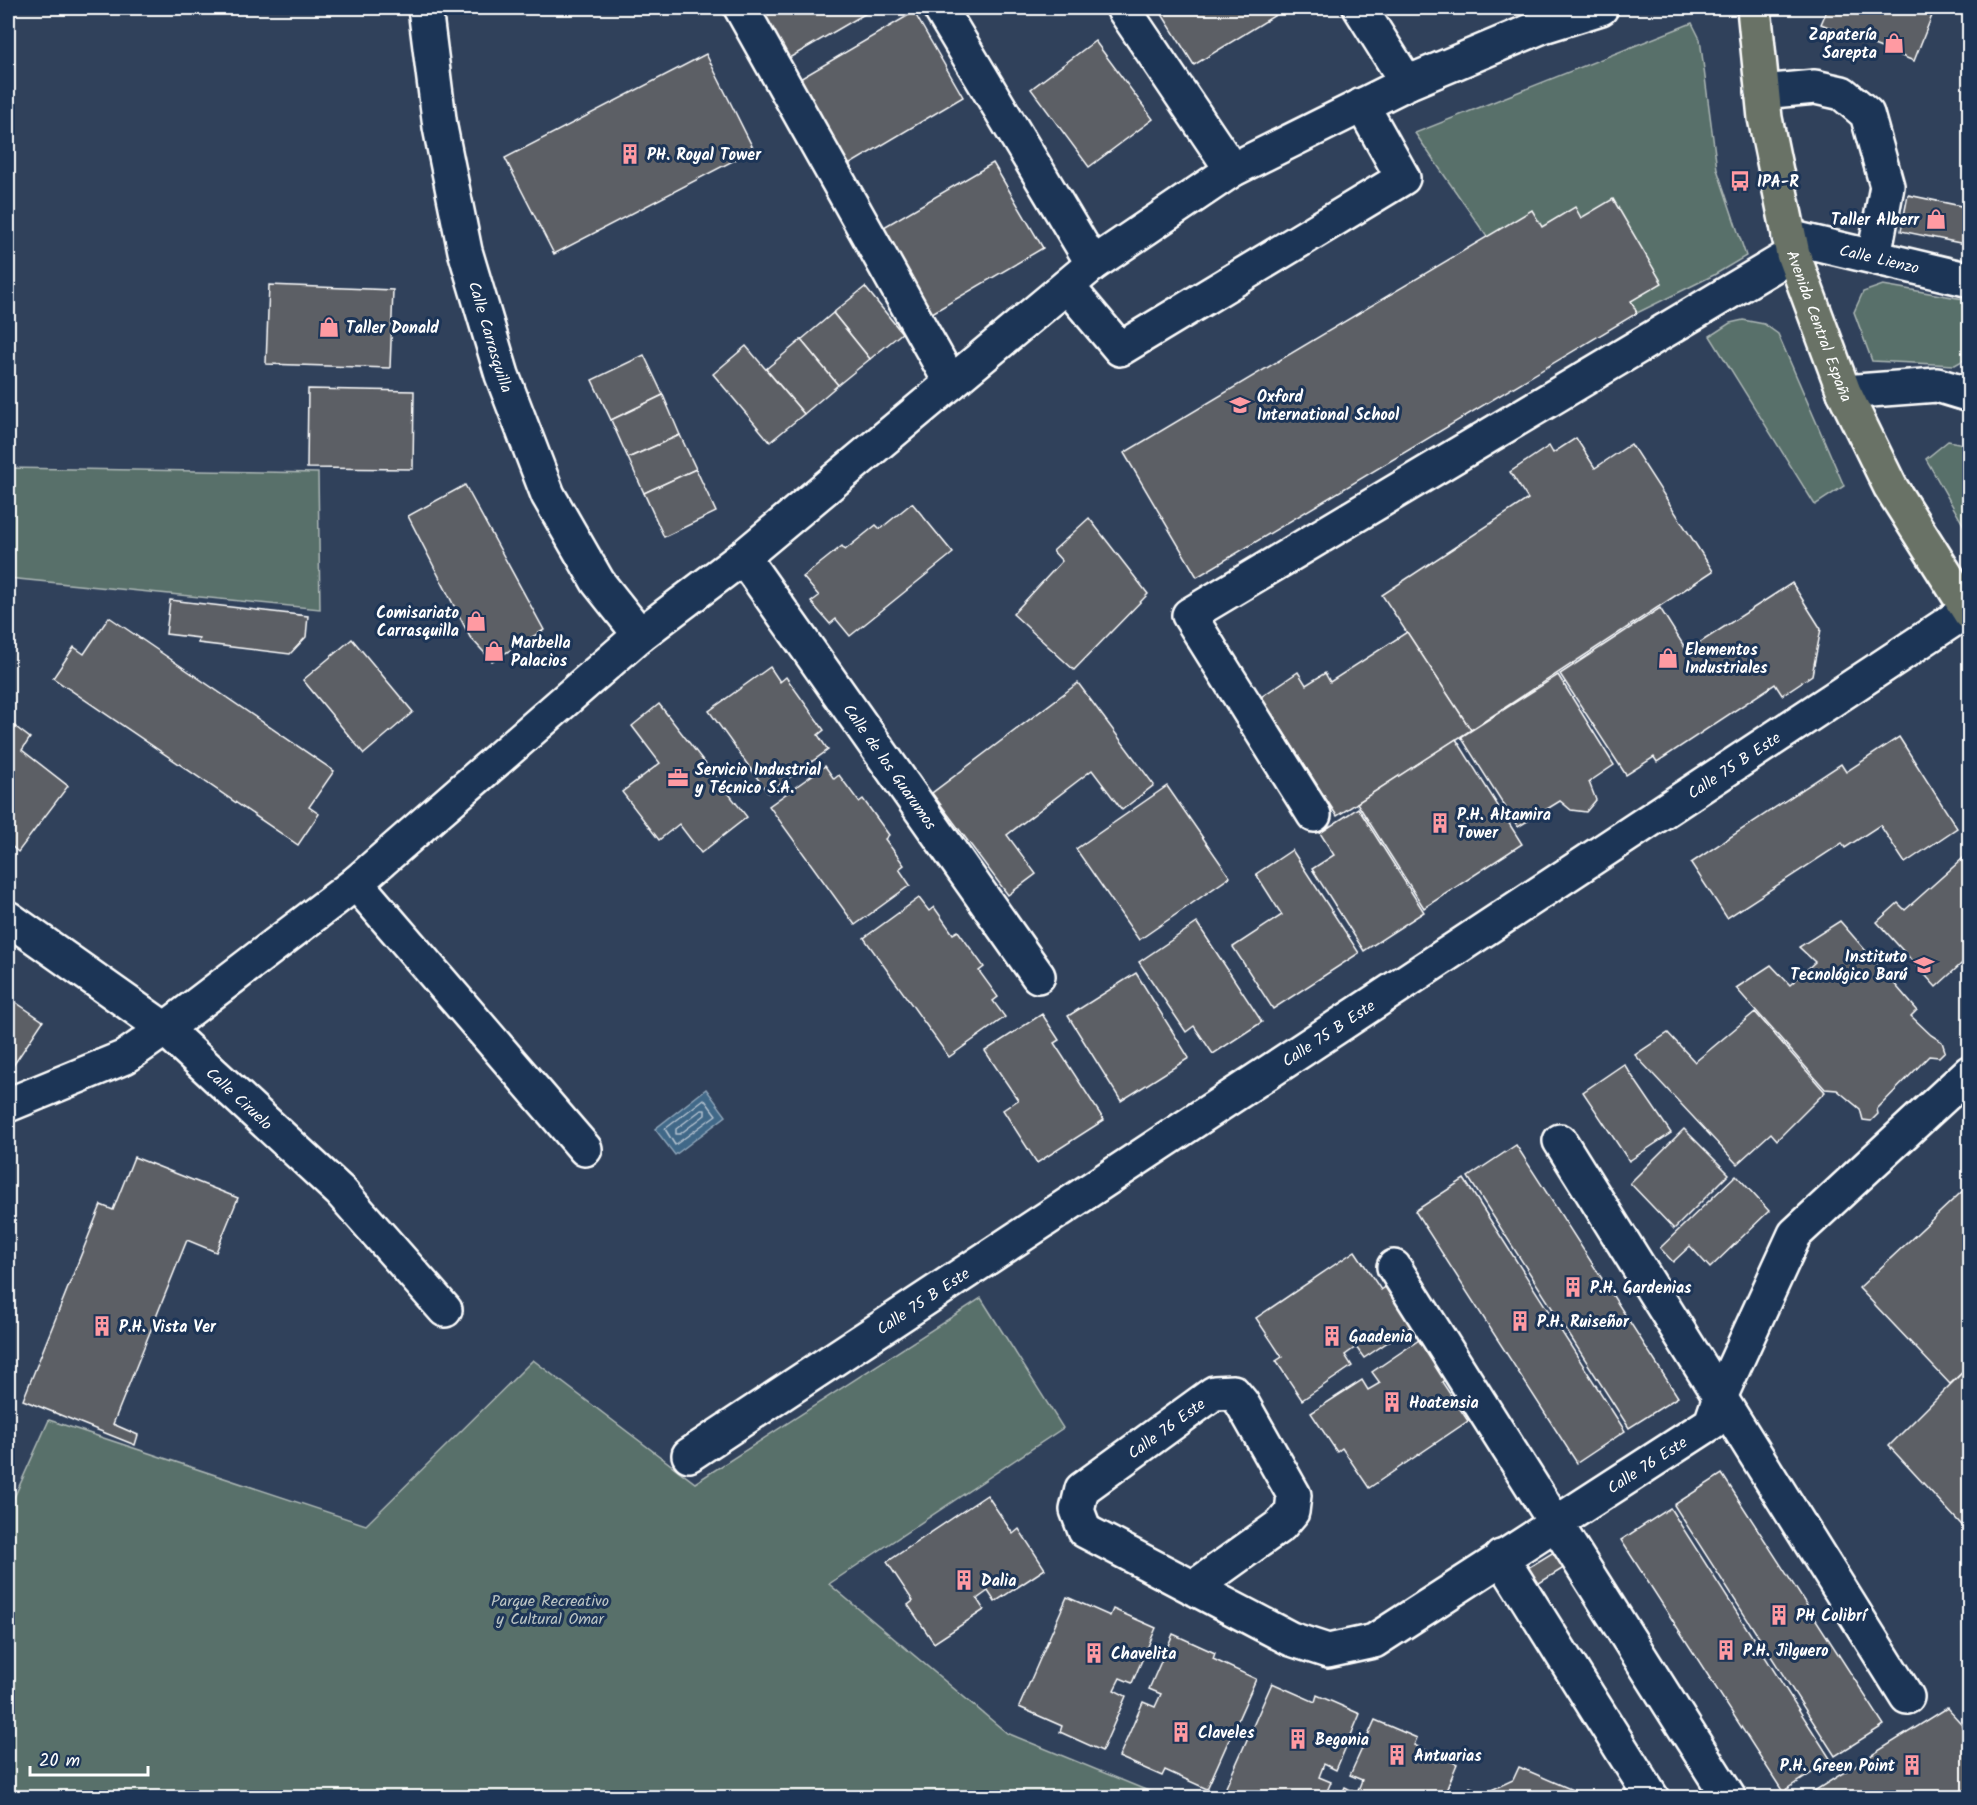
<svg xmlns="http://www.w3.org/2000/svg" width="1977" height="1805" viewBox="0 0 1977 1805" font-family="Kalam,sans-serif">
  <rect width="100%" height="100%" fill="#30415b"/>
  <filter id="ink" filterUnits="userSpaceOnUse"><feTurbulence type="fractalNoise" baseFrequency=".0167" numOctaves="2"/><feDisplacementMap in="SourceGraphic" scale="12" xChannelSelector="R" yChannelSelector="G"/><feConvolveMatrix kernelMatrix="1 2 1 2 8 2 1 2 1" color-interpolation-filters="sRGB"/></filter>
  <g filter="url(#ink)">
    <g fill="#586f6b" stroke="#acb7b5" stroke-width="1.5">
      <polygon points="1692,23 1700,39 1717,169 1746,256 1714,275 1637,313 1575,208 1542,227 1487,237 1415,133"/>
      <polygon points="1883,285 1969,300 1969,357 1955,365 1872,361 1854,312 1863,292"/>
      <polygon points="1743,320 1764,324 1778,334 1844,486 1815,505 1710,336 1730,323"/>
      <polygon points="1948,441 1969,445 1969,535 1926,459"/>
      <polygon points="8,468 318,473 320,609 8,578"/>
      <polygon points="981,1298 1063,1428 829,1584 1007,1733 1163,1797 8,1797 8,1511 49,1420 366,1525 533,1360 695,1483"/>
    </g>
    <polygon fill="#416788" stroke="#8da4b8" stroke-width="1.5" points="706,1089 726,1116 675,1155 655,1129"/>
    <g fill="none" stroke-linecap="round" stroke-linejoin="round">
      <g stroke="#b3c2cf" stroke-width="1.5">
        <polygon points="704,1099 716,1115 675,1145 665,1129"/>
        <polygon points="701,1110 705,1110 705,1115 680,1134 676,1134 676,1129"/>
      </g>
    </g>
    <g fill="#5b5e65" stroke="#fff" stroke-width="1.5">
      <polygon points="753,8 875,8 784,61"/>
      <polygon points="1158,8 1287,8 1194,65"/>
      <polygon points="1828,8 1935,8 1914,61 1821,24"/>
      <polygon points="914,12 963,97 842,169 793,83"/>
      <polygon points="1095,41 1153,119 1089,167 1031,89"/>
      <polygon points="706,54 754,150 554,254 505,158"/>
      <polygon points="993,163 1043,248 922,319 872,234"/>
      <polygon points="1970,192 1970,245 1901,231 1908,195 1966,207"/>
      <polygon points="1613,199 1662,283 1631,301 1637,313 1197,577 1124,453 1532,210 1542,227 1575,207 1581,218"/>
      <polygon points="269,285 393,290 390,368 266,364"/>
      <polygon points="865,287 902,333 870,359 833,313"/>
      <polygon points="833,313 870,359 838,385 801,340"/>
      <polygon points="801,340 838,385 804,414 766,369"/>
      <polygon points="746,346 804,414 770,442 713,374"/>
      <polygon points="644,355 663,395 611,420 592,380"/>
      <polygon points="308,389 414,391 413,469 307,468"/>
      <polygon points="663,395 680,435 628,458 611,420"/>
      <polygon points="680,435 696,469 644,493 628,458"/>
      <polygon points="1576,438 1595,468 1631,444 1713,571 1471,730 1382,595 1528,499 1510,472 1549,446 1553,453"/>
      <polygon points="696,469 716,512 664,537 644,493"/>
      <polygon points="465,485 544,630 492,661 470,637 408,516"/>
      <polygon points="912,503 953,553 850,636 836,619 830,624 811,602 819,596 803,577 842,546 845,550 876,525 880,529"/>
      <polygon points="1089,518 1148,594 1074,670 1013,614 1062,561 1053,551"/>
      <polygon points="1792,583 1821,629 1812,675 1782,695 1775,684 1657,762 1654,757 1626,775 1560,674 1660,608 1687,651"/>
      <polygon points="170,600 308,616 306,637 290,654 198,643 199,638 166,634"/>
      <polygon points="109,617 334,771 309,807 319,814 298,845 53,678 74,647 84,654"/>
      <polygon points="1407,632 1471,730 1337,816 1261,697 1298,672 1306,685 1325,673 1330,682"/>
      <polygon points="352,639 413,712 364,754 303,680"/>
      <polygon points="770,667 780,682 786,677 824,730 818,735 828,750 768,793 709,711"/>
      <polygon points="1558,675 1614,765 1589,782 1596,800 1586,812 1571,810 1560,801 1518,827 1461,737"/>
      <polygon points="1078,683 1154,785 1122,810 1092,770 1007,835 1036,874 1008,895 932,793"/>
      <polygon points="659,704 747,817 701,853 679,824 659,840 622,792 660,763 632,726"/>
      <polygon points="8,721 30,738 22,750 68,786 18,852 8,843"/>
      <polygon points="1899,737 1957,828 1905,863 1880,825 1845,848 1842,843 1727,918 1691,863 1841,764 1846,772"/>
      <polygon points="1456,739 1522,844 1424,908 1357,803"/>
      <polygon points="825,766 834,779 839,775 859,802 863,799 889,835 885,839 904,865 899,869 910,885 855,925 769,806"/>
      <polygon points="1167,786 1230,877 1139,940 1076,849"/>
      <polygon points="1358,808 1424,912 1364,951 1312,869 1334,855 1320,833"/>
      <polygon points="1292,850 1359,953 1273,1009 1233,947 1282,915 1256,874"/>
      <polygon points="1970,852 1970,956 1936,987 1877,922 1898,903 1905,910"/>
      <polygon points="919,898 929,911 934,907 953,934 958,931 984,967 979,971 998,997 993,1001 1005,1017 949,1057 864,938"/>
      <polygon points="1840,921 1917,1010 1911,1016 1931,1035 1942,1042 1945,1051 1939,1057 1929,1056 1877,1109 1878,1114 1871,1121 1863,1120 1860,1109 1837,1090 1825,1089 1736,988 1771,965 1790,985 1815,962 1799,947"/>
      <polygon points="1197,923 1262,1022 1213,1054 1194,1026 1186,1032 1139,962"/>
      <polygon points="1136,973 1189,1058 1121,1101 1068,1016"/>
      <polygon points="8,997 43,1021 13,1066 8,1062"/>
      <polygon points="1755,1012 1825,1092 1777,1140 1771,1133 1737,1164 1635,1055 1668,1033 1695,1062"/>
      <polygon points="1042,1014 1059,1040 1054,1043 1104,1120 1037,1163 1003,1110 1018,1100 985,1051"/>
      <polygon points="1624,1064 1671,1133 1629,1161 1583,1092"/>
      <polygon points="1684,1129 1729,1174 1674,1229 1630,1183"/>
      <polygon points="1516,1145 1678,1397 1629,1428 1468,1177"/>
      <polygon points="134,1157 238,1198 216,1252 187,1240 113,1424 138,1435 135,1445 23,1400 101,1205 113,1210"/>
      <polygon points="1736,1175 1769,1211 1710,1268 1690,1246 1673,1262 1660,1248"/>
      <polygon points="1464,1179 1625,1431 1577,1463 1415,1211"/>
      <polygon points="1970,1184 1970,1365 1950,1384 1859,1288"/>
      <polygon points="1355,1251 1381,1290 1387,1286 1413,1325 1364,1358 1356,1347 1345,1355 1352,1366 1302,1400 1276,1361 1282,1357 1256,1318"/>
      <polygon points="1422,1338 1448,1377 1442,1382 1468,1421 1369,1488 1342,1448 1337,1452 1311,1413 1362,1380 1368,1390 1380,1383 1372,1372"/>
      <polygon points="1970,1365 1970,1534 1889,1446"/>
      <polygon points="1722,1474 1884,1725 1835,1756 1674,1505"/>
      <polygon points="987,1495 1013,1534 1019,1529 1045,1569 995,1602 988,1591 977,1599 984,1610 934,1643 908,1605 913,1601 887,1562"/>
      <polygon points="1670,1508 1831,1760 1783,1792 1621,1540"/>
      <polygon points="1557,1550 1567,1566 1536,1585 1526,1569"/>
      <polygon points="1067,1597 1110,1616 1113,1609 1156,1628 1132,1683 1120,1678 1114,1690 1126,1696 1102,1751 1060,1732 1062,1726 1019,1707"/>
      <polygon points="1173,1634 1215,1653 1213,1659 1256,1679 1207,1789 1165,1770 1162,1776 1119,1757 1143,1702 1155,1707 1161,1694 1149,1689"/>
      <polygon points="1272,1683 1315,1702 1317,1695 1360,1714 1336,1770 1324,1764 1319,1777 1331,1782 1324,1798 1232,1798 1223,1794"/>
      <polygon points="1947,1708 1970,1733 1970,1798 1803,1798"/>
      <polygon points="1375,1720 1417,1738 1414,1745 1457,1764 1443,1798 1340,1798 1345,1787 1357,1793 1362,1780 1350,1775"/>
      <polygon points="1519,1767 1589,1797 1588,1798 1466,1798 1470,1787 1485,1793 1513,1780"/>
    </g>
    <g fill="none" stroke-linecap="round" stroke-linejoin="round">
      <g stroke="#fff" stroke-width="38">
        <g id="minor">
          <path id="s1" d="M425,8L440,127L465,251L502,375L548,495L598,582L640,635"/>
          <polyline points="741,8 951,383"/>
          <polyline points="940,8 1093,264"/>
          <polyline points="1123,8 1232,170"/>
          <polyline points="1360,8 1407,83"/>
          <polyline points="1762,92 1815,87 1842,93 1867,114 1887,186 1874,257"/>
          <path id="s2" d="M1789,237L1970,280"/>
          <polyline points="1067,286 1120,349 1403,178 1362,105"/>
          <polyline points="1844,392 1937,385 1970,395"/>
          <path id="s3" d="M743,557L1038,976"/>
          <polyline points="1314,815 1189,615 1793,254"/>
          <polyline points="356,883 585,1149"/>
          <path id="s4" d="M8,918L165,1029L341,1192L445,1310"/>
          <polyline points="8,1105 125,1057 165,1029 356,883 640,635 743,557 1093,264 1232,170 1407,83 1543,26 1601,8"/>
          <polyline points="1560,1141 1907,1697"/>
          <polyline points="1394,1267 1729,1798"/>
          <path id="s5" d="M689,1455L1968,610"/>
          <polyline points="1501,1557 1652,1798"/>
          <path id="s6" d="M1193,1588L1281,1525L1292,1512L1294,1495L1242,1403L1233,1392L1214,1393L1082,1489L1077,1510L1085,1531L1291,1639L1328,1651L1374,1641L1711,1423L1720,1397L1795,1234L1970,1072"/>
        </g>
      </g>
      <g stroke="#fff" stroke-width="38">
        <g id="major">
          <path id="s7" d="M1754,8L1765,118L1793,254L1844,392L1890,486L1970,613"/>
        </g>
      </g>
      <use href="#minor" stroke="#1d3557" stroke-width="33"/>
      <use href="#major" stroke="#697266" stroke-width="33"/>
    </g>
  </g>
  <defs>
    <g id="shop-bare" transform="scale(1.62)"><path d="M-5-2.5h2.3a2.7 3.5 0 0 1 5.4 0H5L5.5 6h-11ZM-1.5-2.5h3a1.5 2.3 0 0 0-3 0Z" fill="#ff9aa2" stroke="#1d3557" stroke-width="2.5" paint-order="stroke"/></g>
    <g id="building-bare" transform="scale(1.62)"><path d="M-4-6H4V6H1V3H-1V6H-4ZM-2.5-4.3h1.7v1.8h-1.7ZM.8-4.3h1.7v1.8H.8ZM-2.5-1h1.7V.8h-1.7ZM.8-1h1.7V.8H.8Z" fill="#ff9aa2" stroke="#1d3557" stroke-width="2.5" paint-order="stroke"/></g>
    <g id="bus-bare" transform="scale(1.62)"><path d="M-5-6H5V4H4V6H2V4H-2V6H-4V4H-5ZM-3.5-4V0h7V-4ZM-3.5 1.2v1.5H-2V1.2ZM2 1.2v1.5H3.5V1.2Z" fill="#ff9aa2" stroke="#1d3557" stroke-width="2.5" paint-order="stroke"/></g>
    <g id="university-bare" transform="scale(1.62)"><path d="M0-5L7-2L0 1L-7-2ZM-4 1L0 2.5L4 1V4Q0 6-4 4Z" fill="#ff9aa2" stroke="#1d3557" stroke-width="2.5" paint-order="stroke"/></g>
    <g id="office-bare" transform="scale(1.62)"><path d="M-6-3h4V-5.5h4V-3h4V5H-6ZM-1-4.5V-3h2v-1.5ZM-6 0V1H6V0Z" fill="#ff9aa2" stroke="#1d3557" stroke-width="2.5" paint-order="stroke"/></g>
    <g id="school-bare" transform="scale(1.62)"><path d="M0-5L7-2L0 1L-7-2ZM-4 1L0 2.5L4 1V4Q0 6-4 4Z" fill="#ff9aa2" stroke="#1d3557" stroke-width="2.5" paint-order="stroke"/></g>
  </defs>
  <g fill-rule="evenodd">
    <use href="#shop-bare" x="1894" y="43"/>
    <use href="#building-bare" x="630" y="154"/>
    <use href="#bus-bare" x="1740" y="181"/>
    <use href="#shop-bare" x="1936" y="219"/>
    <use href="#shop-bare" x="329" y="327"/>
    <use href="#university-bare" x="1240" y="405"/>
    <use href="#shop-bare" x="476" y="621"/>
    <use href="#shop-bare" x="494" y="651"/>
    <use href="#shop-bare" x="1668" y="658"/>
    <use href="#office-bare" x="678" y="778"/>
    <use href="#building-bare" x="1440" y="823"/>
    <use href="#school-bare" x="1924" y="965"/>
    <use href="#building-bare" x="1573" y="1287"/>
    <use href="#building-bare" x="1520" y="1321"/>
    <use href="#building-bare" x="102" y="1326"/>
    <use href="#building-bare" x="1332" y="1336"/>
    <use href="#building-bare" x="1392" y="1402"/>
    <use href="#building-bare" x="964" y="1580"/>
    <use href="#building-bare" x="1779" y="1615"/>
    <use href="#building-bare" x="1726" y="1650"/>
    <use href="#building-bare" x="1094" y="1653"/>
    <use href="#building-bare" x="1181" y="1732"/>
    <use href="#building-bare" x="1298" y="1739"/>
    <use href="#building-bare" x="1397" y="1755"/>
    <use href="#building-bare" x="1912" y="1765"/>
  </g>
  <g text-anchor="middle" stroke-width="6" stroke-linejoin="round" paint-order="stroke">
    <g font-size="16" font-weight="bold" fill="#fff" stroke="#1d3557" text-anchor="start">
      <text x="1877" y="40" text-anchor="end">Zapatería<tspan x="1877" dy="18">Sarepta</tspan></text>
      <text x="647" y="160">PH. Royal Tower</text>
      <text x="1757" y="187">IPA-R</text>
      <text x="1919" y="225" text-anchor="end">Taller Alberr</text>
      <text x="346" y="333">Taller Donald</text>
      <text x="1257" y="402">Oxford<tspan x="1257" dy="18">International School</tspan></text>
      <text x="459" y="618" text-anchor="end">Comisariato<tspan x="459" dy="18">Carrasquilla</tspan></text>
      <text x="511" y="648">Marbella<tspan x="511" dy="18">Palacios</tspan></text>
      <text x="1685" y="655">Elementos<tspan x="1685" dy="18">Industriales</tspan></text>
      <text x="695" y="775">Servicio Industrial<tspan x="695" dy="18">y Técnico S.A.</tspan></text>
      <text x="1457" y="820">P.H. Altamira<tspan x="1457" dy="18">Tower</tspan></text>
      <text x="1907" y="962" text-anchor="end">Instituto<tspan x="1907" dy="18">Tecnológico Barú</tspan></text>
      <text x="1590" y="1293">P.H. Gardenias</text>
      <text x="1537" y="1327">P.H. Ruiseñor</text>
      <text x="119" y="1332">P.H. Vista Ver</text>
      <text x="1349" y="1342">Gaadenia</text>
      <text x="1409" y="1408">Hoatensia</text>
      <text x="981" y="1586">Dalia</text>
      <text x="1796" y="1621">PH Colibrí</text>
      <text x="1743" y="1656">P.H. Jilguero</text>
      <text x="1111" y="1659">Chavelita</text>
      <text x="1198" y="1738">Claveles</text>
      <text x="1315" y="1745">Begonia</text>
      <text x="1414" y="1761">Antuarias</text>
      <text x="1895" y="1771" text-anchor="end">P.H. Green Point</text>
    </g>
    <g font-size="16" fill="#fff" stroke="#1d3557">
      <text dy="6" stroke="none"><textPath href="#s2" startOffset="93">Calle Lienzo</textPath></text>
      <text dy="6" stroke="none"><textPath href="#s7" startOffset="326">Avenida Central España</textPath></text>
      <text dy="6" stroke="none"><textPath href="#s1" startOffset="336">Calle Carrasquilla</textPath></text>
      <text dy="6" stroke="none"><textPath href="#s5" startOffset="1252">Calle 75 B Este</textPath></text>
      <text dy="6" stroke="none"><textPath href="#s3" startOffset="256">Calle de los Guarumos</textPath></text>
      <text dy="6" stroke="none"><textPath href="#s5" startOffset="766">Calle 75 B Este</textPath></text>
      <text dy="6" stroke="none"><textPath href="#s4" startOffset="294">Calle Ciruelo</textPath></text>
      <text dy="6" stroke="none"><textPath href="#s5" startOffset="280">Calle 75 B Este</textPath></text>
      <text transform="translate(1166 1428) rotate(-36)" y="6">Calle 76 Este</text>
      <text dy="6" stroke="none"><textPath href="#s6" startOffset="1132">Calle 76 Este</textPath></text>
    </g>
    <g font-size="16" fill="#bcc5c4" stroke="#1d3557">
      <text x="550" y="1606">Parque Recreativo<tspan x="550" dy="18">y Cultural Omar</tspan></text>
    </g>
  </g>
  <rect width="1977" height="1805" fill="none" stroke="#1d3557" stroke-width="30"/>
  <rect x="15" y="15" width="1947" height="1775" fill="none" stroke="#fff" stroke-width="2" filter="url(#ink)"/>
  <path d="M30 1766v9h118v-9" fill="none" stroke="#ffffff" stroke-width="3"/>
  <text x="39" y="1766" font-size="18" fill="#ffffff" stroke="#1d3557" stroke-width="4.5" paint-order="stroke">20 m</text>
</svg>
